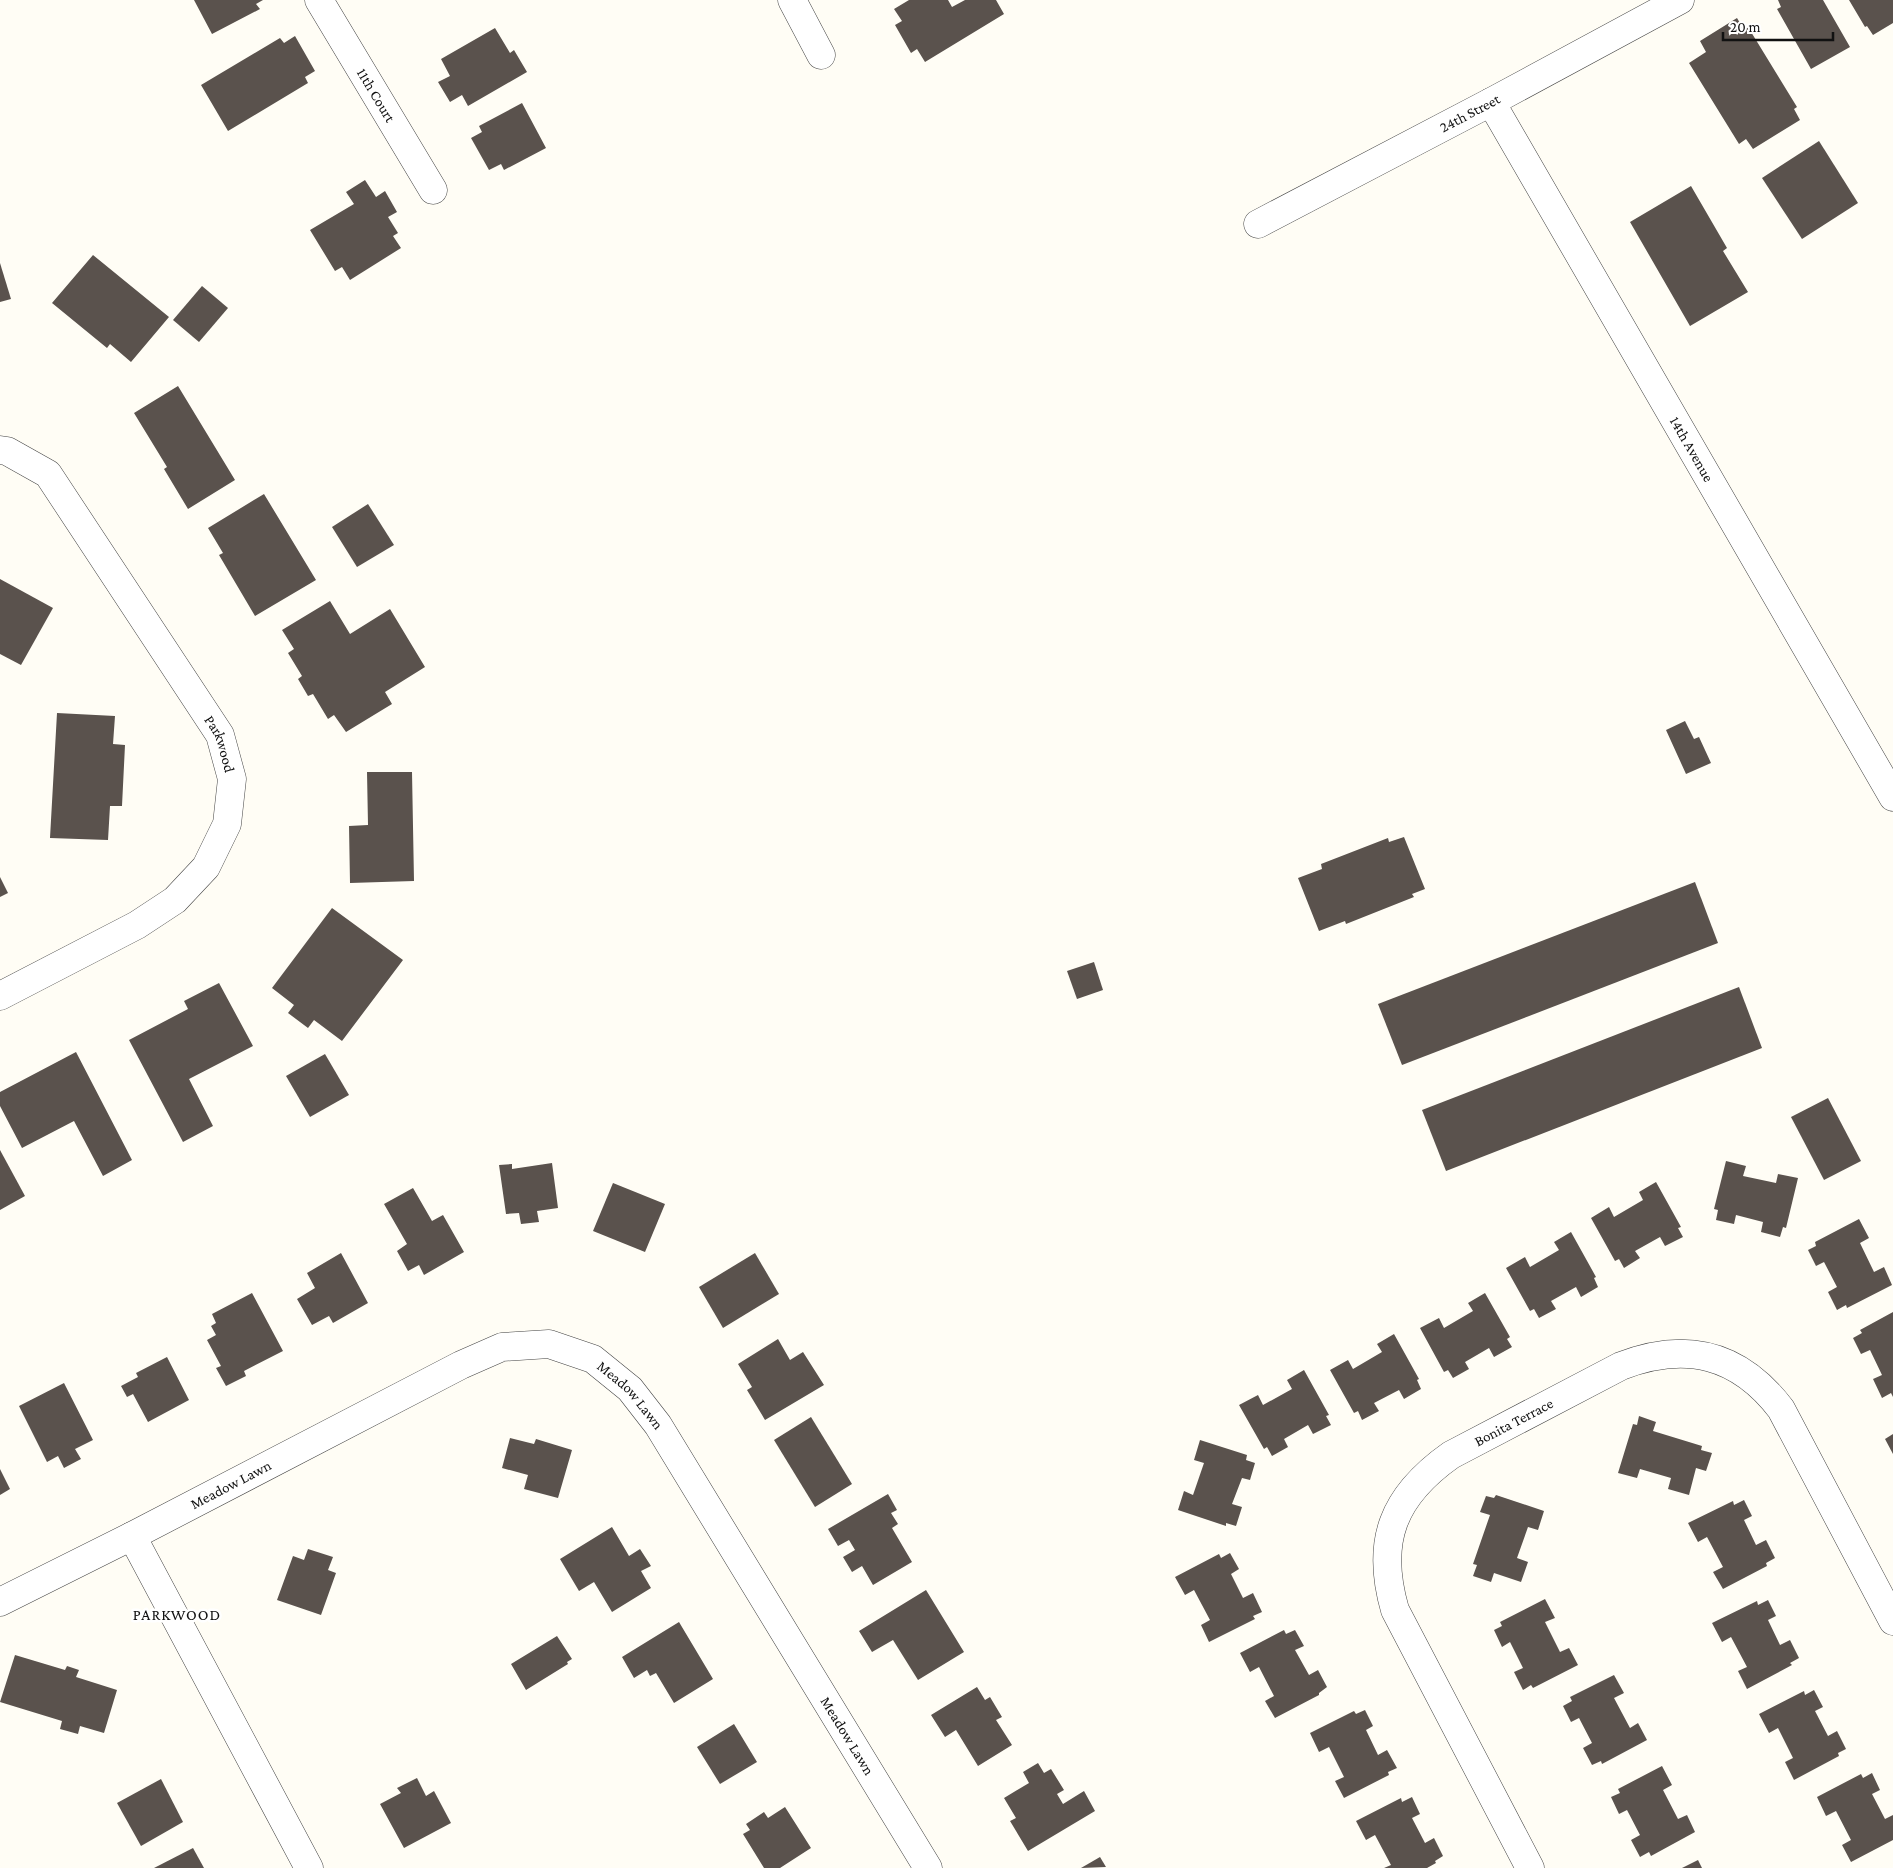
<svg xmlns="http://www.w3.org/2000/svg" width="1893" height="1868" viewBox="0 0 1893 1868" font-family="'Crimson Pro',serif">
  <rect width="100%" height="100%" fill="#fffdf5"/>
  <g fill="#5a524d">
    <polygon points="194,0 263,0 256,4 260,9 212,34"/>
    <polygon points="909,0 948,0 952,7 965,0 996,0 1004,14 925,62 917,49 911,53 895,25 902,21 894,9"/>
    <polygon points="1778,0 1823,0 1850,47 1811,69 1777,9 1781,7"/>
    <polygon points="1849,0 1893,0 1893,23 1873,35 1867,26 1865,27"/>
    <polygon points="1737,18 1744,30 1748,27 1797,107 1794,109 1800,120 1753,149 1746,139 1739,144 1689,63 1706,52 1700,41"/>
    <polygon points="495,28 510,53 514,50 527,72 468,106 462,95 450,102 438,82 450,76 441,59"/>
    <polygon points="295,36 315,71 305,77 308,83 228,131 201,85 280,38 284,43"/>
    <polygon points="522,103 546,148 504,170 501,164 489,170 471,138 482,132 479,126"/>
    <polygon points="1819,141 1858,203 1802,239 1762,178"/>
    <polygon points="365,180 376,197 385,191 397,212 388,217 398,233 393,236 401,248 350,280 342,267 335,271 310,230 354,204 346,192"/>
    <polygon points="1691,186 1727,248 1723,251 1748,292 1690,326 1630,222"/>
    <polygon points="93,255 169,317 131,362 110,344 107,348 52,303"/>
    <polygon points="0,263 11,299 0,302"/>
    <polygon points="202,286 228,308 199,342 173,320"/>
    <polygon points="178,386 235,480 188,509 164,469 167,467 134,413"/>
    <polygon points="264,494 316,580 255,616 219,555 223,553 208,528"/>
    <polygon points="368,504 394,545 357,567 332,527"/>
    <polygon points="0,579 53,608 21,665 0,654"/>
    <polygon points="330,601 350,634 390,609 425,667 385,692 392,704 346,732 334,715 328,719 313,694 308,696 298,679 302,676 288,653 294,649 282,630"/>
    <polygon points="57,713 115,716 113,744 125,745 122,806 110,806 108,840 50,838"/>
    <polygon points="1685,721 1694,739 1699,737 1711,763 1686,774 1666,730"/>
    <polygon points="367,772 412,772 414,881 350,883 349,826 368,825"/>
    <polygon points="1404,837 1425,889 1412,894 1414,897 1346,924 1345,921 1319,931 1298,878 1322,869 1321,864 1388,838 1389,842"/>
    <polygon points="0,877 8,893 0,897"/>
    <polygon points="1695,882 1718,943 1402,1065 1378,1004"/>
    <polygon points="332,908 403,960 342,1041 314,1020 308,1028 288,1013 294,1005 272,988"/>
    <polygon points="1094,962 1103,990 1077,999 1067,971"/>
    <polygon points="219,983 253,1046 189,1079 213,1126 183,1142 129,1040 188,1009 184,1001"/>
    <polygon points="1739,987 1762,1048 1446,1171 1422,1110"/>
    <polygon points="76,1052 132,1160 103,1176 74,1121 22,1148 0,1106 0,1092"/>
    <polygon points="325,1054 349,1095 310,1117 286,1076"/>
    <polygon points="1828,1098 1861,1161 1824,1180 1791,1117"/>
    <polygon points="0,1150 25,1196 0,1210"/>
    <polygon points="1726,1161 1746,1166 1743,1176 1776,1183 1778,1174 1798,1178 1786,1228 1783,1227 1780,1237 1761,1232 1763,1222 1736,1215 1734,1224 1716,1220 1718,1210 1714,1209"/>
    <polygon points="552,1163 558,1208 537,1211 539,1222 521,1224 519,1213 506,1214 499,1165 512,1164 512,1169"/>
    <polygon points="1656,1182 1681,1227 1678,1228 1683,1237 1665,1246 1660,1237 1635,1251 1640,1258 1624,1268 1619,1259 1615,1261 1591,1218 1609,1207 1614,1217 1643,1200 1639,1192"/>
    <polygon points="613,1183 665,1204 645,1252 593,1231"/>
    <polygon points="413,1188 432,1221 443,1215 464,1252 424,1275 419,1265 408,1271 397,1251 407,1244 384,1204"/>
    <polygon points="1859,1219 1869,1238 1860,1243 1874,1272 1884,1267 1892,1285 1847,1308 1846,1305 1837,1310 1828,1292 1837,1287 1824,1262 1816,1266 1808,1250 1816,1246 1815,1242"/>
    <polygon points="1571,1232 1596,1277 1594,1278 1598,1287 1581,1297 1576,1287 1551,1301 1556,1309 1539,1318 1534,1309 1530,1311 1506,1268 1525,1257 1530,1267 1559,1250 1554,1242"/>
    <polygon points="341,1253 368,1303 333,1323 329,1316 312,1325 297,1299 315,1288 307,1273"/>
    <polygon points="755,1253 779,1294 723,1328 699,1287"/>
    <polygon points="252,1293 283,1351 244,1371 246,1376 226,1386 216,1368 221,1366 207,1340 216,1335 211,1326 216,1323 212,1314"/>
    <polygon points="1485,1293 1510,1337 1507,1339 1512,1347 1494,1357 1489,1348 1465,1362 1469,1369 1453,1378 1448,1370 1444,1372 1420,1328 1439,1318 1444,1328 1473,1311 1468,1303"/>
    <polygon points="1893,1312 1893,1397 1891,1393 1882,1398 1873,1379 1882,1375 1870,1350 1861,1354 1853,1338 1862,1333 1860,1330"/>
    <polygon points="1394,1334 1419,1379 1417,1380 1421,1389 1404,1399 1399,1390 1374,1403 1379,1411 1362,1420 1358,1411 1354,1413 1330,1370 1348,1360 1353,1369 1382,1352 1377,1344"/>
    <polygon points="778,1339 790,1360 803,1352 824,1385 765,1420 747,1390 752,1387 738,1364"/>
    <polygon points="167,1357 189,1400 148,1422 133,1394 127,1397 121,1386 138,1377 136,1373"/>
    <polygon points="1304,1370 1329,1415 1326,1416 1331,1425 1313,1434 1308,1425 1284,1439 1288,1447 1272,1456 1267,1447 1264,1449 1239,1405 1258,1395 1263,1405 1292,1389 1287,1380"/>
    <polygon points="64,1383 93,1440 75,1449 81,1459 64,1468 58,1456 47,1462 19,1406"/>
    <polygon points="1639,1416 1656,1422 1653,1431 1702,1446 1701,1450 1712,1453 1706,1471 1696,1468 1689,1495 1668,1489 1671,1478 1640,1469 1637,1478 1618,1473 1633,1424 1637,1425"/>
    <polygon points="811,1417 852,1484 815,1507 774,1440"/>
    <polygon points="1893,1434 1893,1454 1885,1439"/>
    <polygon points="510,1438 534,1444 536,1439 572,1450 558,1498 524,1489 528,1475 502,1468"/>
    <polygon points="1200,1440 1247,1455 1246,1460 1255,1463 1250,1480 1242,1478 1232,1504 1242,1507 1236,1526 1226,1523 1226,1526 1178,1510 1184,1491 1193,1495 1204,1463 1194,1460"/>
    <polygon points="0,1469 10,1489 0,1495"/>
    <polygon points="888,1494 897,1510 891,1513 898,1524 892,1528 912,1562 873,1585 862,1566 852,1572 843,1557 855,1550 849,1540 838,1546 828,1529"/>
    <polygon points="1496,1495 1544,1511 1538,1530 1528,1527 1517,1558 1528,1562 1521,1582 1494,1573 1491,1582 1473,1576 1477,1565 1473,1564 1490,1515 1480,1512 1486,1496 1494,1498"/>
    <polygon points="1744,1500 1752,1516 1744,1520 1756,1545 1766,1540 1775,1558 1766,1563 1767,1566 1723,1589 1713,1572 1723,1567 1707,1537 1698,1542 1688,1523 1733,1501 1734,1505"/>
    <polygon points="612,1527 629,1556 640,1549 651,1566 641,1571 651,1588 612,1612 594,1582 579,1591 560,1559"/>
    <polygon points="308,1549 333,1557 328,1570 336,1573 321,1615 277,1600 293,1556 304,1560"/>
    <polygon points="1230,1553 1239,1569 1231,1574 1243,1598 1253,1593 1262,1612 1253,1616 1255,1619 1209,1642 1201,1625 1210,1620 1194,1590 1185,1595 1175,1577 1219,1554 1221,1558"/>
    <polygon points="926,1590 964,1652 918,1680 893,1640 872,1652 859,1631"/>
    <polygon points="1545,1599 1555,1618 1545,1622 1560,1652 1569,1648 1578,1665 1533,1688 1531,1685 1523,1690 1514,1672 1523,1668 1510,1642 1502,1647 1494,1630 1502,1626 1500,1622"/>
    <polygon points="1768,1600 1776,1616 1768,1620 1780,1645 1790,1640 1799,1658 1790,1663 1792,1665 1747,1689 1738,1671 1747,1667 1731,1637 1722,1642 1712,1623 1757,1601 1758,1605"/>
    <polygon points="679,1622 713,1679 674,1703 656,1673 650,1676 647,1670 634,1678 622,1657"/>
    <polygon points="1284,1630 1286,1634 1295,1630 1304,1646 1295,1650 1309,1675 1318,1670 1327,1687 1319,1693 1319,1695 1275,1718 1265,1701 1274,1696 1259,1667 1250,1672 1240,1653"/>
    <polygon points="557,1636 572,1659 567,1662 568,1664 526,1690 511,1664"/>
    <polygon points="15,1655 65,1670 67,1666 79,1670 76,1677 117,1690 104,1733 80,1726 78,1734 60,1729 62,1721 0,1702"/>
    <polygon points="1614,1675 1624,1693 1614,1698 1630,1728 1638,1723 1647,1740 1602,1764 1601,1761 1592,1765 1583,1748 1592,1743 1579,1718 1571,1722 1563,1706 1572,1701 1570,1697"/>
    <polygon points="977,1687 985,1700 990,1697 1002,1717 996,1720 1012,1745 978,1766 956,1730 945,1737 931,1715"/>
    <polygon points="1814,1690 1823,1707 1815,1711 1828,1736 1837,1731 1846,1749 1838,1753 1839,1756 1794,1780 1785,1762 1793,1758 1778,1728 1769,1733 1759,1714 1804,1691 1805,1695"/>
    <polygon points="1365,1710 1373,1726 1366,1730 1378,1755 1387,1750 1397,1768 1388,1772 1389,1775 1344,1798 1335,1781 1344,1777 1329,1747 1319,1752 1310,1733 1354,1711 1356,1714"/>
    <polygon points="734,1724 757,1762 720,1784 697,1747"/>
    <polygon points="1038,1763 1044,1773 1051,1769 1064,1790 1057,1794 1063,1804 1084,1791 1095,1811 1028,1851 1010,1821 1016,1818 1004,1798 1029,1783 1023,1772"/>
    <polygon points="1662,1766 1672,1785 1663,1790 1678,1819 1687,1815 1695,1832 1651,1856 1649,1852 1640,1857 1631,1840 1640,1835 1627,1810 1619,1814 1611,1797 1620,1793 1618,1789"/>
    <polygon points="1872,1773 1880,1790 1872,1794 1885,1819 1893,1815 1893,1840 1851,1862 1842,1845 1851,1840 1836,1811 1826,1816 1817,1797 1861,1774 1863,1778"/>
    <polygon points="417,1778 426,1796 434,1791 451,1823 404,1848 380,1804 401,1793 397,1788"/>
    <polygon points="161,1779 183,1822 141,1846 117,1803"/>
    <polygon points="1412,1797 1420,1814 1412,1818 1425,1843 1434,1838 1443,1856 1435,1861 1436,1863 1427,1868 1384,1868 1391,1865 1375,1835 1366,1840 1356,1821 1401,1798 1402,1802"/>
    <polygon points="785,1807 811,1848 780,1868 764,1868 743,1834 750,1830 746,1824 764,1812 768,1818"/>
    <polygon points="193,1848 204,1868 154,1868"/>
    <polygon points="1100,1857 1106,1867 1081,1868"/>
    <polygon points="1698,1860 1702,1868 1682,1868"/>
  </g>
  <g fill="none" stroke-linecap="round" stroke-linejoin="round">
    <g stroke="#444" stroke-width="29">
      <g id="minor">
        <path id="s1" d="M319,0L433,190"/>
        <polyline points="792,0 821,55"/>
        <path id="s2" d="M1491,102L1893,797"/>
        <path id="s3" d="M1258,224L1491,102L1680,0"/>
        <path id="s4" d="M0,450L7,451L48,474L220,735L232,779L227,824L206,867L175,900L137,925L0,996"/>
        <polyline points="132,1536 309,1868"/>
        <path id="s5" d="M0,1602L132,1536L461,1365L502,1347L549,1344L593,1359L630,1389L658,1425L928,1868"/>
        <path id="s6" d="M1530,1868L1395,1610C1375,1541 1393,1496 1451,1455L1621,1366C1686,1341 1739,1354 1781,1409L1893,1621"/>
      </g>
    </g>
    <use href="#minor" stroke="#fff" stroke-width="28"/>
  </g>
  <g text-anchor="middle" stroke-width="5" stroke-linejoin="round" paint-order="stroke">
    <g font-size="15" fill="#111" stroke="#fff">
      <text dy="5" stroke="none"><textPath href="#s1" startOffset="111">11th Court</textPath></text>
      <text dy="5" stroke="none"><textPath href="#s3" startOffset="239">24th Street</textPath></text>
      <text dy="5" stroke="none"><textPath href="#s2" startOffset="401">14th Avenue</textPath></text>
      <text dy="5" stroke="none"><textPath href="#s4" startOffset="375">Parkwood</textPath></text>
      <text dy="5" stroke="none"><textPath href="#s5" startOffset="709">Meadow Lawn</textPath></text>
      <text dy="5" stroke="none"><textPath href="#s6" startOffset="541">Bonita Terrace</textPath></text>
      <text dy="5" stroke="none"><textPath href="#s5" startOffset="259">Meadow Lawn</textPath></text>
      <text dy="5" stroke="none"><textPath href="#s5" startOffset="1114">Meadow Lawn</textPath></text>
    </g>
    <g font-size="16" letter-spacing="1" fill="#111" stroke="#fff">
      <text x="177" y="1620">PARKWOOD</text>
    </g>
  </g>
  <path d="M1723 32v8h110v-8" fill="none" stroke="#111111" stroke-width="2.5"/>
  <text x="1730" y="32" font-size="15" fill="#111111" stroke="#ffffff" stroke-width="4" paint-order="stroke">20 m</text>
</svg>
